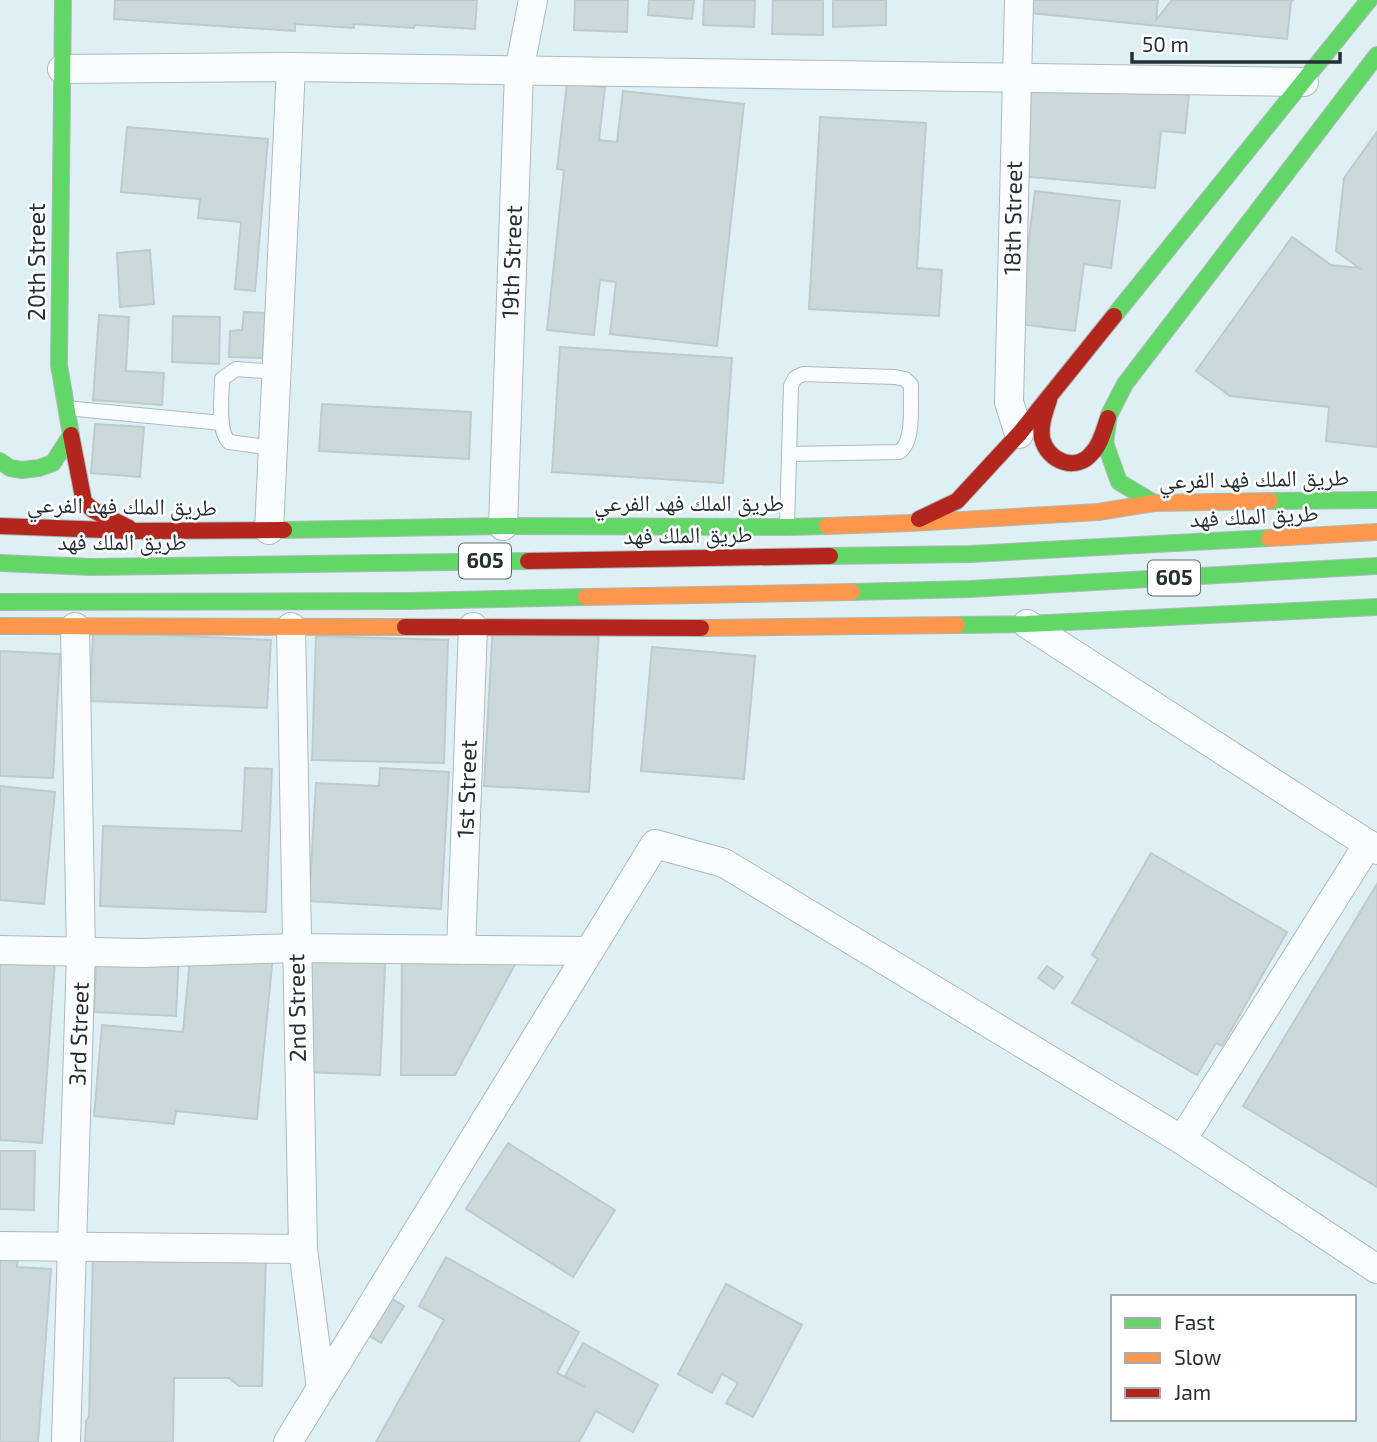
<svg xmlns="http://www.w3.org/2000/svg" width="1377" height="1442" viewBox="0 0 1377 1442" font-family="'Exo 2','Noto Naskh Arabic',sans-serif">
  <rect width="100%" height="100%" fill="#dff0f4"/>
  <g fill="#cbd9db" stroke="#bdcbce" stroke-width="2">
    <polygon points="115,0 477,0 475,29 415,25 414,28 354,24 354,28 295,24 295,31 114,19"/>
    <polygon points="575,0 628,0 627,32 574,30"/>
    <polygon points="649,0 694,0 692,19 648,15"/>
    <polygon points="704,0 755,0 754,27 703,25"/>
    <polygon points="773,0 823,0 823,35 772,34"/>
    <polygon points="833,0 886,0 886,25 833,27"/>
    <polygon points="1033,0 1158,0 1156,20 1172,0 1293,0 1291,2 1287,39 1031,13"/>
    <polygon points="567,83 605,87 599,140 617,142 623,91 744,104 717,346 610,334 616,282 600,280 594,335 547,330 564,170 557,169"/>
    <polygon points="1029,83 1189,95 1185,133 1161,131 1155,188 1020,176"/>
    <polygon points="820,117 926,123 917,268 942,270 939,316 809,309"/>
    <polygon points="127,127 268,139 255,291 235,289 241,222 198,218 200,199 121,192"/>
    <polygon points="1377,132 1377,447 1326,441 1329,407 1230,396 1196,371 1292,237 1331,265 1359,268 1336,251 1344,178"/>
    <polygon points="1035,191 1120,201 1111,268 1084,264 1075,331 1018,324"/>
    <polygon points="150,250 154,304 120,307 117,253"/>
    <polygon points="244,312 265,313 264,358 229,357 230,331 242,330"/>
    <polygon points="99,315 129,317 126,371 164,373 162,405 93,400"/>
    <polygon points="173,316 220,317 219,364 172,362"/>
    <polygon points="560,347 732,358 723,483 552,472"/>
    <polygon points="322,404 471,412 469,459 319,451"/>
    <polygon points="95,424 144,427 140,477 91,473"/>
    <polygon points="493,623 599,629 589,792 484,786"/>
    <polygon points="93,632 271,640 267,708 90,701"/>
    <polygon points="316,636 448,640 444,763 312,760"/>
    <polygon points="652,647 755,656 744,779 641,771"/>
    <polygon points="0,651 60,654 53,778 0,776"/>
    <polygon points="245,768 272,769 266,912 100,906 103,826 242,831"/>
    <polygon points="380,768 449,772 441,909 309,901 316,783 379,786"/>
    <polygon points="0,786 55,792 44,904 0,900"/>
    <polygon points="1151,853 1287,932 1222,1046 1216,1043 1197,1075 1072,1003 1098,959 1092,955"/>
    <polygon points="1377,884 1377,1187 1243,1106"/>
    <polygon points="310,943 386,946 380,1075 304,1072"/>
    <polygon points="402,945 525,946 455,1075 401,1075"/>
    <polygon points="97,947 179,951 176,1016 94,1012"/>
    <polygon points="191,948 273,955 257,1119 176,1111 174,1124 94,1116 102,1025 183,1032"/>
    <polygon points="0,957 55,960 42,1143 0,1140"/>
    <polygon points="1047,966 1063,977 1054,989 1038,978"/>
    <polygon points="508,1143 615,1210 573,1277 466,1209"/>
    <polygon points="0,1151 35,1151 34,1210 0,1209"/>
    <polygon points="0,1253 18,1254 17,1267 51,1269 38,1442 0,1442"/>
    <polygon points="93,1253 266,1256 262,1386 239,1386 229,1378 174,1378 173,1442 85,1442 86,1421 89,1416"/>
    <polygon points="446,1257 579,1332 557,1373 585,1387 565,1376 583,1343 658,1385 633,1432 596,1411 579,1442 376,1442 444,1320 419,1306"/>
    <polygon points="726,1284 802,1325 753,1417 726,1403 738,1383 722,1374 712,1393 678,1374"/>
    <polygon points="389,1297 404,1306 381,1343 366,1334"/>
  </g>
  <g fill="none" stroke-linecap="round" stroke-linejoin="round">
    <g stroke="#adbabd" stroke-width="16">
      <g id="lane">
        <polyline points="66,408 222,423"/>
        <path d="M273,448L229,442C217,431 222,395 222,379L236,369L277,372"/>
        <path d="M787,525L791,386L795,378L803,374L895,377L905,379L911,385C910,403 915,442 899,452L789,454"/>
      </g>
    </g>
    <g stroke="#adbabd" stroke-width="30">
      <g id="street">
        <polyline points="62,69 291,67 1304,82"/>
        <polyline points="1019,434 1009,402 1019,0"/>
        <polyline points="503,526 519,71 533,0"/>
        <polyline points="269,530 291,67"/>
        <polyline points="1027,624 1377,850"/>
        <polyline points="291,627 303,1249 321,1388"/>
        <polyline points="0,950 142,953 296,948 589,951"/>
        <polyline points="461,950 473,627"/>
        <polyline points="1182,1140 1368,844"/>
        <polyline points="0,1246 303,1249"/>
        <polyline points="66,1442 81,952 75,627"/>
        <polyline points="288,1442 655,844 724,863 1182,1140 1377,1269"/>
      </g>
    </g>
    <g stroke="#adbabd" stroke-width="18">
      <g id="fast">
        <polyline points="1114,316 1369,0"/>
        <polyline points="0,461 10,468 22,470 39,468 53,463 71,435 59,365 63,0"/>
        <polyline points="1270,501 1377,500"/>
        <polyline points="1154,503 1119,482 1105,443 1109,415 1125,384 1377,55"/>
        <polyline points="284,530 503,526 787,527 827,526"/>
        <polyline points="830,556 971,554 1269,538"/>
        <polyline points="0,563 92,567 528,561"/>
        <polyline points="852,592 970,589 1377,566"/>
        <polyline points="0,602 410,601 586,597"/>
        <polyline points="957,625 1027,624 1377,607"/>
      </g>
    </g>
    <g stroke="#adbabd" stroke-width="18">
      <g id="slow">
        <polyline points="827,526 910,523 1098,512 1154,503 1270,501"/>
        <polyline points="1269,538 1377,532"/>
        <polyline points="586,597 852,592"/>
        <polyline points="0,626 405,627"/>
        <polyline points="701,628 957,625"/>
      </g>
    </g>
    <g stroke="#adbabd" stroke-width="18">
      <g id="jam">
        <path d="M1049,400C1045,412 1040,425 1042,438C1047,461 1076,473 1092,453C1101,444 1104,429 1108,418"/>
        <polyline points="71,435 84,502 93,510 129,528"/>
        <polyline points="919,519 957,501 1019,434 1114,316"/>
        <polyline points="0,526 134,531 284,530"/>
        <polyline points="528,561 830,556"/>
        <polyline points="405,627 701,628"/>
      </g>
    </g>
    <use href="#lane" stroke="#fafdfd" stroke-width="14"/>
    <use href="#street" stroke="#fafdfd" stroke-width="28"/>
    <use href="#fast" stroke="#63d668" stroke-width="16"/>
    <use href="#slow" stroke="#ff974d" stroke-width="16"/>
    <use href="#jam" stroke="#b3261e" stroke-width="16"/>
  </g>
  <g text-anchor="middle" stroke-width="5" stroke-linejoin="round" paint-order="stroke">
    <g fill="#fff" stroke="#666e71" stroke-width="2">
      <rect x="459" y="543.5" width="52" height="35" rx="5"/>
      <rect x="1148" y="560.5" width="52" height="35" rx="5"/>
    </g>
    <g font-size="21" font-weight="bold" fill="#253034">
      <text x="485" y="568">605</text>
      <text x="1174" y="585">605</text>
    </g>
    <g font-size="23" fill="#253034" stroke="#fff">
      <text transform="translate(1013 218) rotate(-89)" y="8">18th Street</text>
      <text transform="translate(37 262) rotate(-90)" y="8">20th Street</text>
      <text transform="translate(512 262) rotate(-88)" y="8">19th Street</text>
      <text transform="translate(1254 479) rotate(-1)" y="8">طريق الملك فهد الفرعي</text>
      <text x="689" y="511">طريق الملك فهد الفرعي</text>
      <text transform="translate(122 506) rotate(1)" y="8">طريق الملك فهد الفرعي</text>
      <text transform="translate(1254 516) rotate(-3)" y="8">طريق الملك فهد</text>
      <text transform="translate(688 535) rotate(-1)" y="8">طريق الملك فهد</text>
      <text x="122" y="550">طريق الملك فهد</text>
      <text transform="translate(467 789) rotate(-88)" y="8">1st Street</text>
      <text transform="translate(297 1008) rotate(-91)" y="8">2nd Street</text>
      <text transform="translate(79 1034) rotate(-88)" y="8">3rd Street</text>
    </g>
  </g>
  <rect x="1111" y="1295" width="245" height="126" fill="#ffffff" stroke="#a8acae" stroke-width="2"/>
  <rect x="1125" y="1318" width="35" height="10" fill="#63d668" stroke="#a8acae" stroke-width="2"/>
  <text x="1174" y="1330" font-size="21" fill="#253034">Fast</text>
  <rect x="1125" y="1353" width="35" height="10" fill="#ff974d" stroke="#a8acae" stroke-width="2"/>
  <text x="1174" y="1365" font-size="21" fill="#253034">Slow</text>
  <rect x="1125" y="1388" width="35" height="10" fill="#b3261e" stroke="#a8acae" stroke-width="2"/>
  <text x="1174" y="1400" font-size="21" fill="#253034">Jam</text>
  <path d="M1132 52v10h208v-10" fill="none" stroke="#253034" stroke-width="3.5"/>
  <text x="1142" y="52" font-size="21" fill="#253034" stroke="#ffffff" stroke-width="5" paint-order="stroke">50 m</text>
</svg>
